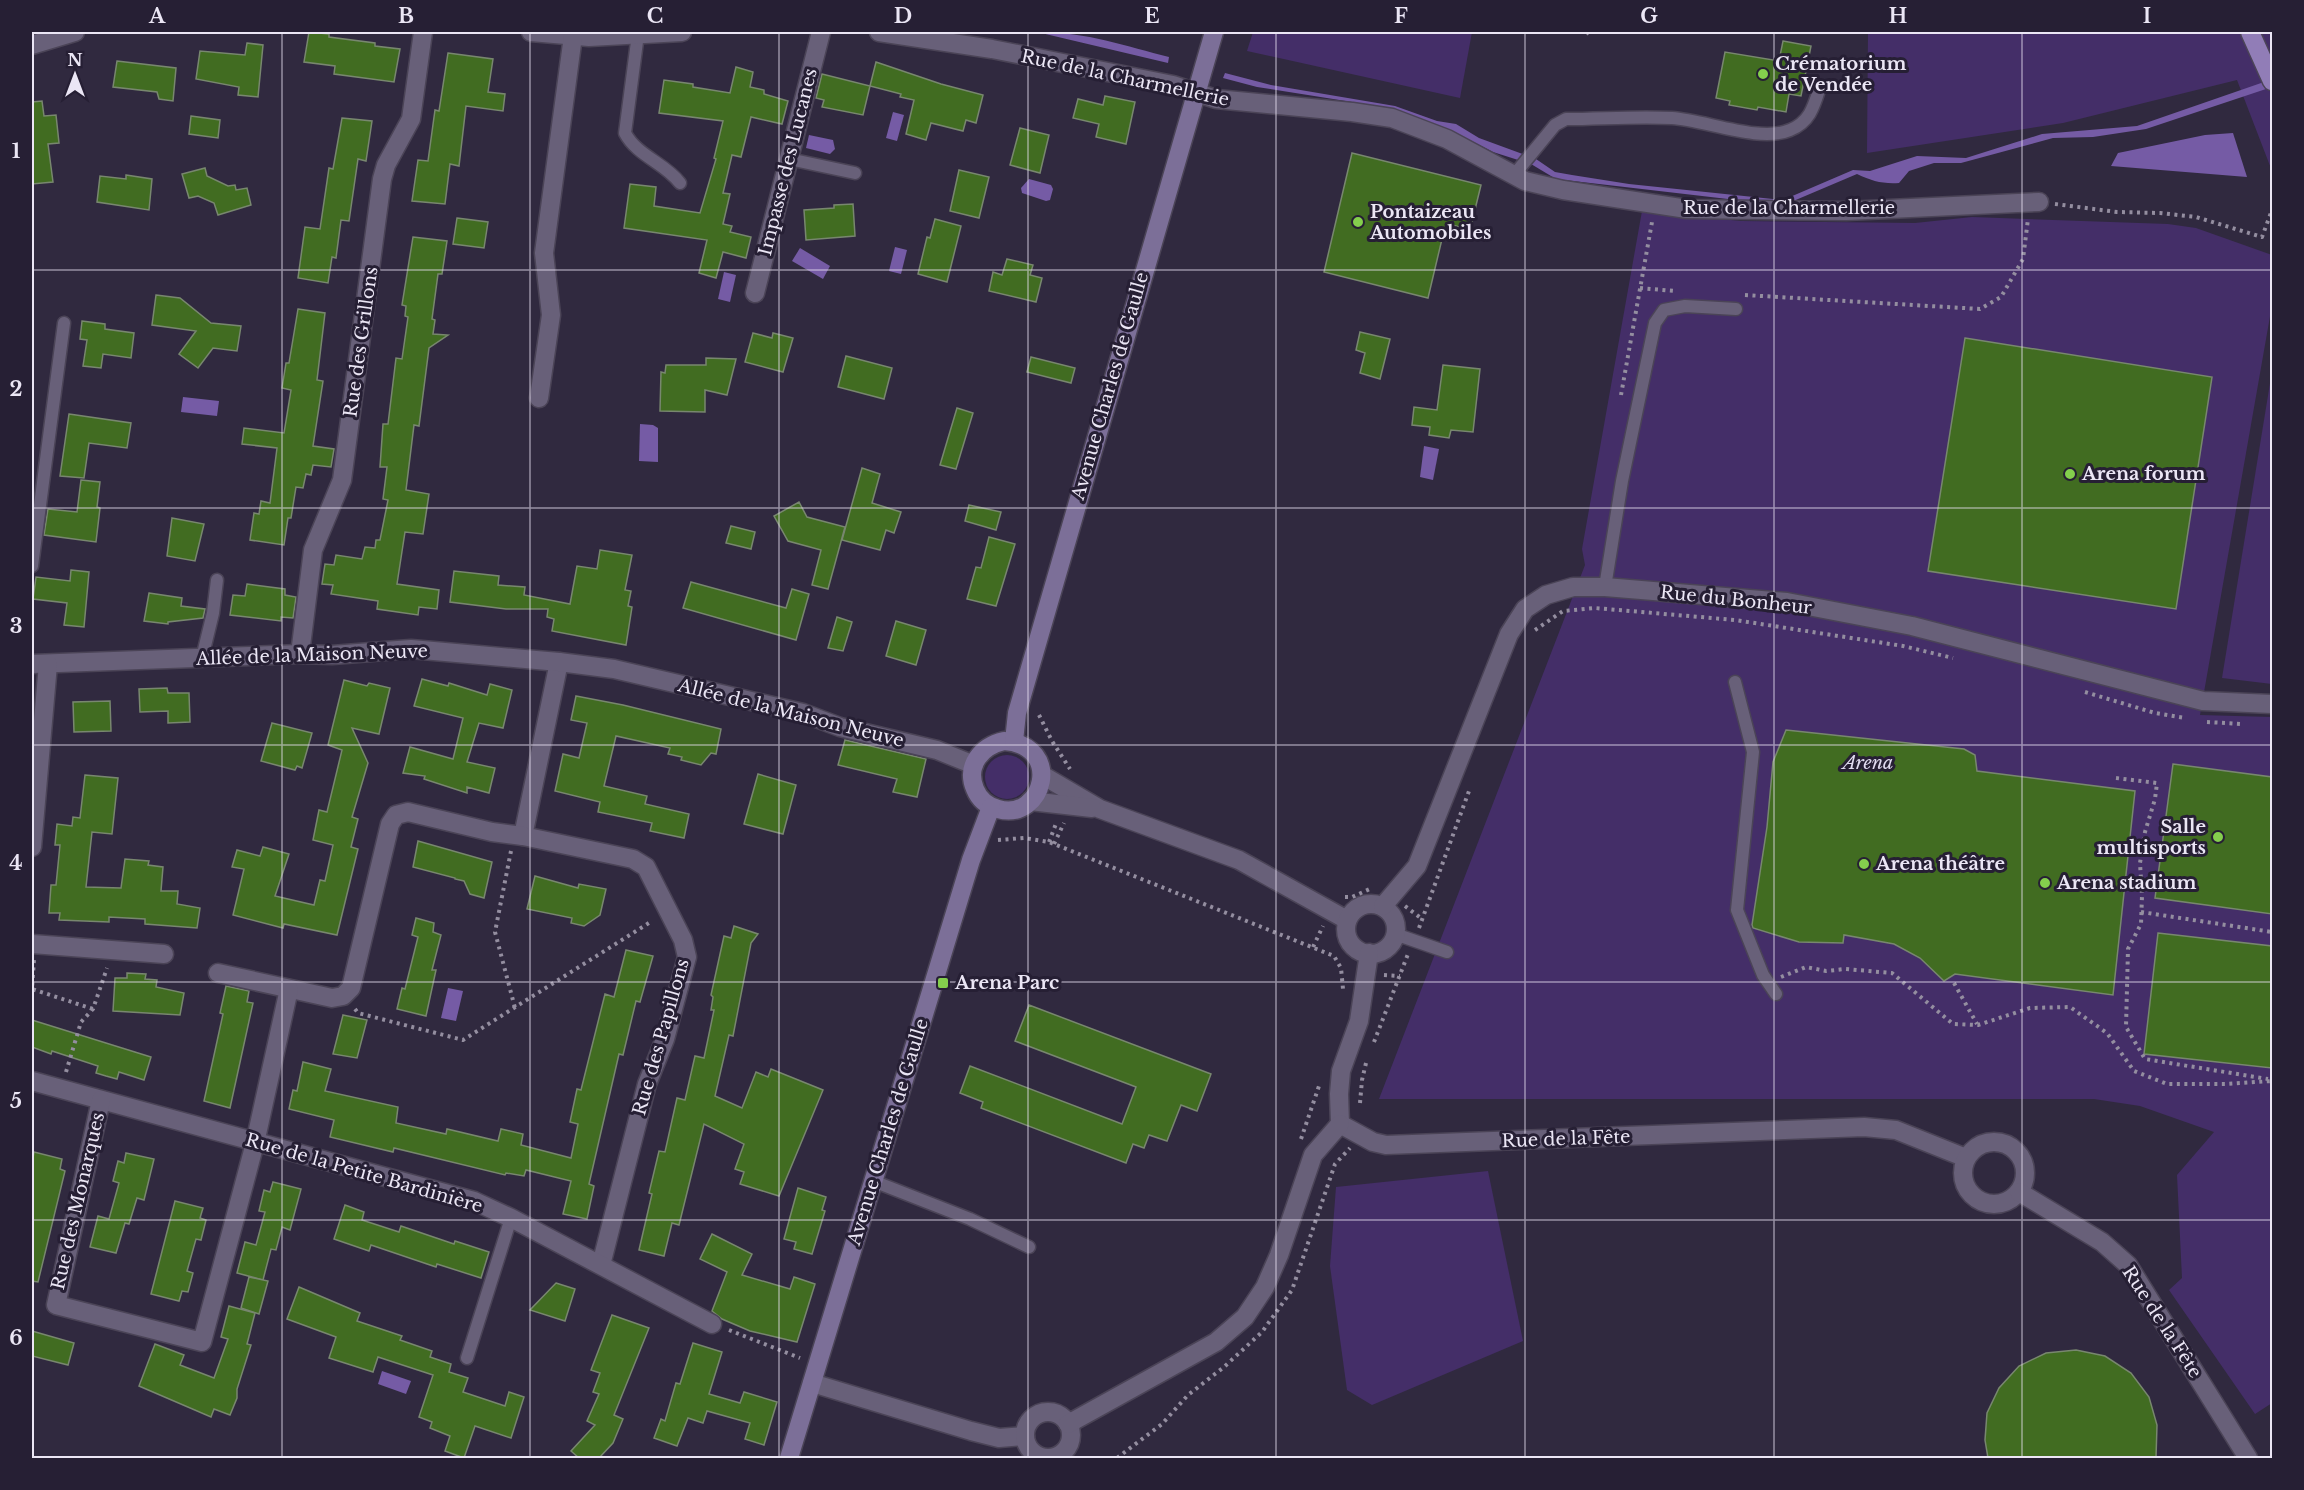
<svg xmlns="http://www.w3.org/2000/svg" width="2304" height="1490" viewBox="0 0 2304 1490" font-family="'Libre Baskerville',serif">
  <rect width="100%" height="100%" fill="#30293f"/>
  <g fill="#442e68">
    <polygon points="1253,32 1472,32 1460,98 1247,51"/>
    <polygon points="1868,32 2272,32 2272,171 2237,80 2063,123 1867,153"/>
    <polygon points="1642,211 1741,221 1915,223 1972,217 2168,224 2196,228 2272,255 2272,305 2200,715 2272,717 2272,1403 2255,1414 2169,1290 2182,1278 2177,1175 2214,1132 2140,1106 2094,1099 1379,1099 1585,565 1582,549"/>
    <polygon points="2272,371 2272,684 2222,678"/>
    <circle cx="1007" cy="777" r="22"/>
    <polygon points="1488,1171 1523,1341 1372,1405 1347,1390 1330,1266 1336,1187"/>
  </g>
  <g fill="#755ba5">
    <path d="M1037,32C1082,31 1126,46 1169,57L1168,63Z"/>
    <path d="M1225,73L1271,85L1395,106L1437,121L1456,124L1479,138L1536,159L1555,172L1572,175L1629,184L1783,200L1853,170L1870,171L1917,156L1966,158L2042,134L2137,126L2264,82L2272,87L2146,129L2093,137L2053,138L1961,163H1934L1909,171L1899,183C1882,184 1872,181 1857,174L1791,202L1745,201L1556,179L1531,164L1493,152L1450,130L1405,116L1371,105L1257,87L1223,78Z"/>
    <polygon points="893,112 904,115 897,141 886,138"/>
    <polygon points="2233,133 2247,177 2111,166 2118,153 2205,135"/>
    <polygon points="809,135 833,140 835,149 830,154 806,148"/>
    <polygon points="1029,179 1051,185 1053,189 1050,200 1046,201 1022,193 1021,188"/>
    <polygon points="895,247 907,250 901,274 889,271"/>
    <polygon points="800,248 830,266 823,279 792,261"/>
    <polygon points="724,272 736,275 730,302 718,299"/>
    <polygon points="183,397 219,401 217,416 181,412"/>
    <polygon points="640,424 653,425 658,428 658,462 639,461"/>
    <polygon points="1424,446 1439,449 1433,480 1420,477"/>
    <polygon points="448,988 463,991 456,1021 441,1018"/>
    <polygon points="382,1371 411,1381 406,1394 378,1384"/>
  </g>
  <g fill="#416c21" stroke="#78876f" stroke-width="1.5">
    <polygon points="309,32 329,34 329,37 375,43 375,46 400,49 394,82 334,74 335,66 304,62"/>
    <polygon points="1783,41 1811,46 1801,96 1789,94 1786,112 1758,107 1757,110 1729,105 1730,101 1716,98 1725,52 1779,61"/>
    <polygon points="247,43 263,45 258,97 238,95 239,87 196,79 200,51 245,55"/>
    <polygon points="448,53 493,59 488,92 505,94 503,111 466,106 459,166 450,164 445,204 412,201 418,160 428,161 435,110 439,111"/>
    <polygon points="117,61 176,68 173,101 159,99 157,92 113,87"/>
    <polygon points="876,62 941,84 983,95 976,123 966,120 963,131 931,123 926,140 906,134 914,100 900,97 901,94 870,86"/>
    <polygon points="736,67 753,72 750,87 764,90 764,94 788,101 782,124 751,117 741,157 732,155 723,193 730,194 723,224 732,226 730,232 751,237 746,258 723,252 716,278 699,273 707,240 624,228 630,184 656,187 654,206 700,213 716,159 714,158 723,121 659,113 664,80 693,84 693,87 730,93"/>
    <polygon points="822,74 870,86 863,115 822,107 824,100 816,98"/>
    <polygon points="1105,96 1135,102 1126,144 1096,137 1099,124 1073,118 1078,99 1103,105"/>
    <polygon points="42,101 44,116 56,115 59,143 48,144 53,182 32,184 32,102"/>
    <polygon points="191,116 220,120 218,138 189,134"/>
    <polygon points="342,118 372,121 366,161 358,159 349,221 341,220 336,258 332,257 328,283 298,278 305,227 320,229 329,168 333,169"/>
    <polygon points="1020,128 1049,135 1040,173 1010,165"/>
    <polygon points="1352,153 1481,185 1470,230 1449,224 1445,240 1442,239 1428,298 1324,272"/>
    <polygon points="205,168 207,176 228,186 235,185 236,190 247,188 251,205 218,215 214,203 198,196 189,198 182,174"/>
    <polygon points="959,170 989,177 979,218 950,211"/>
    <polygon points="126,175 152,179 149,210 97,202 100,176 126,179"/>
    <polygon points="853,204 855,236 806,240 804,210 834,208 834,205"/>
    <polygon points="457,218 488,222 484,248 453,244"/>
    <polygon points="935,219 961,226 947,282 918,274 927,237 930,238"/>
    <polygon points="413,237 447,241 442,274 438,274 432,319 435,320 433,334 448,335 429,348 419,426 414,425 406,490 429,494 423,534 405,532 397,584 439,590 437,609 419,607 418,615 377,609 378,601 331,594 333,585 322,584 325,564 334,565 336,555 362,559 365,547 375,548 376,540 380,540 388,500 383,499 387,467 380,467 383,424 388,424 396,358 402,359 408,317 405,316 406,306 402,305"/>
    <polygon points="1007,259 1033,265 1030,275 1042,278 1036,302 989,291 993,272 1002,275"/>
    <polygon points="156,295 180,298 211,323 241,326 237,351 213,348 198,368 179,354 196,331 152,325"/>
    <polygon points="298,309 325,313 317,380 323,381 313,446 334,449 331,467 313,465 311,475 306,474 303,488 296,487 291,518 288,518 284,545 250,540 254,513 259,514 261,501 270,503 277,448 242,444 244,428 284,433 291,390 282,388 286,363 289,363"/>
    <polygon points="82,321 105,324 105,329 134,333 131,358 103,354 101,368 83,366 87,340 80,339"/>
    <polygon points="1360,332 1390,339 1380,379 1360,373 1365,353 1356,350"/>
    <polygon points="753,333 772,338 773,333 793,338 783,372 745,362"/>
    <polygon points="1965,338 2212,377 2176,609 1928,571"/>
    <polygon points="846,356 892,368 884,399 838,387"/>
    <polygon points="1031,357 1075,368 1071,383 1027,372"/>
    <polygon points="706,358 736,359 727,395 705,390 705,412 660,411 661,372 665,373 666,365 706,365"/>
    <polygon points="1443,365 1480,369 1473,432 1451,430 1449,438 1429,435 1430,427 1412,425 1414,407 1437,410"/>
    <polygon points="957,408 973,413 956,469 940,465"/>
    <polygon points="69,414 131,423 127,448 89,443 84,478 60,476"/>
    <polygon points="862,468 880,474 872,503 901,512 894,533 886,530 880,550 842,540"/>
    <polygon points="81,480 100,482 97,507 100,508 96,542 44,535 48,509 77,512"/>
    <polygon points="799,502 807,517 845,527 828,589 812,585 821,550 788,541 774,516"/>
    <polygon points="969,505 1001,512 996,530 965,521"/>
    <polygon points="172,518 204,524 195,561 167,556"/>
    <polygon points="731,526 755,532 751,549 726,543"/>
    <polygon points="989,537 1015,544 996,606 967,599 976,567 981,568"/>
    <polygon points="600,550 632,555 625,590 631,591 628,606 632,607 626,645 552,631 554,619 547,617 548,609 506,609 450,602 454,571 499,576 498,585 525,587 524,595 570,604 577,566 597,569"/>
    <polygon points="71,570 89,572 84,627 64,625 67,603 33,599 36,577 70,581"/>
    <polygon points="691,582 786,608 792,589 809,594 796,640 683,608"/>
    <polygon points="247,584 285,589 285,595 296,597 293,618 281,617 281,621 230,615 233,595 245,596"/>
    <polygon points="149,593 182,598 181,606 205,609 203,618 168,622 168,624 144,621"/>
    <polygon points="837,617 852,622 843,651 828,648"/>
    <polygon points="896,621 926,630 916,665 886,656"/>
    <polygon points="422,679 448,686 449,683 487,695 490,684 512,690 503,728 479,723 467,762 495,768 489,793 467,787 467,793 424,779 425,776 403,773 410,747 453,759 463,718 414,706"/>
    <polygon points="344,680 367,686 369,683 390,688 379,734 352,728 368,763 352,817 358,819 351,847 358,849 337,935 284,924 283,928 233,915 244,869 232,867 237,850 260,856 263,847 289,854 275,896 314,905 320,880 325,881 333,845 313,840 319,810 327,812 342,750 328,745"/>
    <polygon points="167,688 168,693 189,693 190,722 168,723 168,711 140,712 139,689"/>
    <polygon points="576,696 623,705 721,729 716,754 711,753 701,765 681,760 682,757 668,754 670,748 616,736 604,786 647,796 645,804 689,814 684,838 650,831 652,823 598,812 600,802 555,791 563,754 579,758 587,723 571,720"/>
    <polygon points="110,701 111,731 74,732 73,702"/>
    <polygon points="272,723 312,733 302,768 297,766 295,770 261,761"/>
    <polygon points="1786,730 1964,749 1975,755 1977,771 2135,791 2113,995 1955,974 1944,981 1920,958 1894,944 1844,935 1843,943 1799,942 1753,928 1752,925 1767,827 1773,762"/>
    <polygon points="845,740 926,759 917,797 893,792 897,779 838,765"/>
    <polygon points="2173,764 2272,777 2272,914 2155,898"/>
    <polygon points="758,774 796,785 783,834 744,824"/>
    <polygon points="85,775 118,778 112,834 92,832 86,887 121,888 125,859 149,861 148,865 163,867 161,891 178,891 177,904 200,908 197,928 145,924 145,919 109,917 109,922 59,920 60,913 49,913 51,885 56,885 60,845 55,845 57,824 72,826 73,817 80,818"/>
    <polygon points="418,841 492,862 484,898 470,894 464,881 455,879 455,878 413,867"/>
    <polygon points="535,876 578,888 579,884 606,889 600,915 584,926 571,923 572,918 527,909"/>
    <polygon points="416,918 434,923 433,932 441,935 432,970 436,970 426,1016 397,1009 402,988 405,989 418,937 412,935"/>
    <polygon points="734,926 758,934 751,943 733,1036 729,1035 715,1096 742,1108 756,1072 768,1077 771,1069 823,1090 779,1196 740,1184 744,1172 735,1169 744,1144 704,1124 679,1225 672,1223 664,1256 639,1250 652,1194 649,1193 659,1151 665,1152 677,1098 685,1100 695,1056 704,1058 714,1010 711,1010 713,997 711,995 724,936 731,938"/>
    <polygon points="2158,933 2272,946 2272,1068 2144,1054"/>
    <polygon points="626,950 653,956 640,1002 636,1001 623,1055 619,1054 589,1184 594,1186 587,1219 563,1214 571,1181 526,1170 524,1176 506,1173 505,1175 394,1148 393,1152 330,1137 334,1120 289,1109 293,1090 297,1091 303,1062 331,1069 325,1091 398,1107 396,1123 446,1134 447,1129 498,1141 501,1129 523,1134 521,1145 571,1158 578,1124 570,1122 577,1089 581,1090 605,994 614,997"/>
    <polygon points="127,973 146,974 145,979 157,980 156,987 184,993 180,1015 113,1011 115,978 127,978"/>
    <polygon points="226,986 249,991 247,1002 253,1003 230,1108 204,1101 223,1014 220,1013"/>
    <polygon points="1029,1005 1211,1074 1197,1111 1181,1105 1167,1141 1149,1135 1144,1148 1133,1144 1126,1163 981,1108 983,1102 960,1093 970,1066 1122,1124 1136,1087 1015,1041"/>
    <polygon points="343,1015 367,1020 357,1058 333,1054"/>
    <polygon points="32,1020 151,1057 144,1080 119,1072 117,1079 106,1076 96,1073 98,1066 52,1051 51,1054 32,1047"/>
    <polygon points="34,1152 62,1159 60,1169 65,1171 38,1282 32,1281 32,1163"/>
    <polygon points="126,1153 154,1159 144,1200 137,1198 129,1224 125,1223 116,1253 90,1247 98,1216 109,1219 119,1183 113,1181 118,1161 124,1163"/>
    <polygon points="273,1182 301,1189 290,1230 282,1227 276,1250 271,1249 263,1280 237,1273 245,1242 256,1245 265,1212 259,1211 264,1190 270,1192"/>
    <polygon points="798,1188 826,1197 822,1210 825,1211 812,1254 794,1249 796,1242 784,1239"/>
    <polygon points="175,1201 203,1208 200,1218 206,1220 201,1240 196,1239 187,1271 193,1273 188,1292 182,1291 179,1301 151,1294"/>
    <polygon points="345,1205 364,1212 362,1220 399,1232 401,1226 454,1244 455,1241 489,1252 481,1278 437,1264 436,1267 371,1245 369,1251 334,1239"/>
    <polygon points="712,1234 752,1254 742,1275 790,1289 794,1277 815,1284 797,1342 750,1331 722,1319 712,1311 727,1272 700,1259"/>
    <polygon points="249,1277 268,1281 259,1314 241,1308"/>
    <polygon points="556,1283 575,1289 565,1321 530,1310"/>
    <polygon points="299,1287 360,1313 357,1321 402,1336 400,1340 432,1351 430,1357 451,1364 449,1372 468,1378 463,1392 505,1406 509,1392 524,1397 511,1438 475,1426 464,1458 445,1451 450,1436 430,1428 432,1422 419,1417 433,1375 378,1357 373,1372 329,1358 336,1337 287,1319"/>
    <polygon points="229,1306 255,1313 247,1344 251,1345 237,1389 237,1398 230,1415 214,1409 211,1417 139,1386 155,1344 184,1355 180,1365 214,1378 228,1339 221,1337"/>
    <polygon points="612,1315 649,1328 614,1415 623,1419 613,1443 599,1458 579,1458 571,1451 595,1425 587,1421 599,1394 593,1392 600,1373 591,1370"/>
    <polygon points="32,1331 74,1343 68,1365 32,1356"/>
    <polygon points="693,1343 722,1352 709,1394 740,1403 744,1392 777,1402 764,1445 745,1439 750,1423 707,1411 703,1423 688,1418 677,1446 654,1438 661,1419 665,1421 676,1383 680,1384"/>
    <polygon points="2076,1350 2105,1356 2131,1373 2149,1397 2157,1425 2156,1458 1988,1458 1985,1440 1987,1413 1999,1388 2019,1366 2046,1353"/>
  </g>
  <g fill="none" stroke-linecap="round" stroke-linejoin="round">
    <g stroke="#4b4457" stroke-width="15">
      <g id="service">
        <path d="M638,34L625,133C637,156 665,163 680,183"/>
        <polyline points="789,159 855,173"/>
        <path d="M1514,175L1555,125L1566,119C1601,119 1637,116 1672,118C1705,120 1760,143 1790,130C1810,122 1814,106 1820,87"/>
        <polyline points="32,566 64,323"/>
        <polyline points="1605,587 1622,481 1655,323 1664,310 1685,306 1736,309"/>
        <polyline points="202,658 213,613 217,580"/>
        <polyline points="1735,682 1753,752 1737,910 1763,975 1776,994"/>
        <polyline points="1395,934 1447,952"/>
        <polyline points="873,1181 970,1219 1029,1247"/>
        <polyline points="467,1358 511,1218"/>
      </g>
    </g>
    <g stroke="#4b4457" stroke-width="21">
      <g id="minor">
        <polyline points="531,32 589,37 682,32"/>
        <polyline points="879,32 992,49 1173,85 1216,99 1352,112 1392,118 1447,139 1525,181 1563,190 1687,209 1846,211 2039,202"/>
        <polyline points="32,45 75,32"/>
        <polyline points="755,293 821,32"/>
        <polyline points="539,398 551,315 544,253 573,36"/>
        <polyline points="300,654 313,550 342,480 382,179 386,165 411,119 423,32"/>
        <polyline points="559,662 523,836 633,859 646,867 683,940 687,957 665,1039 647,1084 601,1265"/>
        <polyline points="32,664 300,654 332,655 411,649 559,662 614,669 803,713 840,727 937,750 974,765"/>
        <polyline points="1042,775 1100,809 1239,860 1347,920"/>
        <polyline points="1030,801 1092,808"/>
        <polyline points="32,847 48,664"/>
        <circle cx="1371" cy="929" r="25"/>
        <polyline points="1383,906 1417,866 1509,634 1525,609 1546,595 1573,587 1605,587 1787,602 1912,626 2203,701 2272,704"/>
        <polyline points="32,944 164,954"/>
        <polyline points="218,973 332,998 343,996 351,988 390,824 396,815 408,812 492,832 523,836"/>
        <polyline points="32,1081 474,1201 511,1218 712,1324"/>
        <polyline points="101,1100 56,1305 202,1342 255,1143 289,989"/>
        <polyline points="1340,1124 1373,1142 1386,1145 1864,1127 1896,1130 1966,1158"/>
        <polyline points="1340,1124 1339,1094 1341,1071 1359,1021 1369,953"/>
        <circle cx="1994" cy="1173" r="31"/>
        <polyline points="2019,1192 2102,1242 2128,1265 2248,1458"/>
        <polyline points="812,1383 971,1431 999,1438 1025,1436"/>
        <circle cx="1048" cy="1435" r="23"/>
        <polyline points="1068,1424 1216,1342 1245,1317 1265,1287 1279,1255 1313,1155 1340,1124"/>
      </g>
    </g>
    <g stroke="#4b4457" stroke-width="21">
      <g id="secondary">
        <path d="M1004,741C1064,745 1044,822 998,809C987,806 979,799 975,789C965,765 982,746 1004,741Z"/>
        <polyline points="1014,741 1017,713 1214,32"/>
        <polyline points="789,1458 971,860 991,807"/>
      </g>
    </g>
    <g stroke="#4b4457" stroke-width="21">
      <polyline id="primary" points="2250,32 2272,81"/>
    </g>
    <g stroke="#948ea0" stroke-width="4" stroke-dasharray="3 4.5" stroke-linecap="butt">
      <polyline points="1587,32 1589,34"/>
      <polyline points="2055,204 2117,212 2160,213 2196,217 2262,237 2272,210"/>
      <polyline points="1640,288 1675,291"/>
      <polyline points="1745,295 1980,309 2001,297 2023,259 2028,219"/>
      <polyline points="1621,395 1652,222"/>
      <polyline points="1535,630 1563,611 1595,608 1735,620 1903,646 1953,658"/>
      <polyline points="2085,692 2155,713 2185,718"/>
      <polyline points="1039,715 1052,741 1070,769"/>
      <polyline points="2207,722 2242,724"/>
      <polyline points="2116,778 2157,783 2155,799 2145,832 2140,863 2142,896 2141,924 2128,949 2126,1027 2145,1059 2268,1079"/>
      <polyline points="998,840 1024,838 1049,842 1334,956 1341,968 1343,989"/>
      <polyline points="1049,842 1057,821"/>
      <polyline points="1054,844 1064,823"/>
      <polyline points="511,851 495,932 515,1008"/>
      <polyline points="1345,897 1352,897 1372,888"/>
      <polyline points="1405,906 1422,919"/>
      <polyline points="2141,912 2272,932"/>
      <polyline points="1419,928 1469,791"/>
      <polyline points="1313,947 1323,926"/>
      <polyline points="34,960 32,989 93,1009"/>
      <polyline points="1384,975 1400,976"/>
      <polyline points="1781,977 1806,967 1826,971 1845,969 1892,973 1953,1024 1978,1025 2030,1008 2070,1007 2107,1033 2134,1071 2167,1084 2225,1084 2272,1081"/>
      <polyline points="1954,983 1977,1024"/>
      <polyline points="355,1009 358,1013 463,1040 652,921"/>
      <polyline points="1374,1042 1408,954"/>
      <polyline points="66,1072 81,1022 93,1009 107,968"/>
      <polyline points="1360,1103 1362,1080 1366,1063"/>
      <polyline points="1301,1139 1319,1086"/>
      <polyline points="729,1330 800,1358"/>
      <polyline points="1117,1458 1162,1424 1188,1395 1224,1367 1262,1332 1292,1290 1335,1164 1350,1148"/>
    </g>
    <use href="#service" stroke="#686079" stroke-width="12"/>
    <use href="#minor" stroke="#686079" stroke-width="18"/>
    <use href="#secondary" stroke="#7c6f98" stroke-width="18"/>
    <use href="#primary" stroke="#917db7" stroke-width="18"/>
  </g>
  <path fill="none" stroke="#ebe6f5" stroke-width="1.5" stroke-opacity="0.55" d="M282,32V1458M530,32V1458M779,32V1458M1028,32V1458M1276,32V1458M1525,32V1458M1774,32V1458M2022,32V1458M32,270H2272M32,508H2272M32,745H2272M32,982H2272M32,1220H2272"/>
  <g fill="#84cf4d" stroke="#261f34" stroke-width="2">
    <circle cx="1763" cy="74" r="6"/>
    <circle cx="1358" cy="222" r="6"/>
    <circle cx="2070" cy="474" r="6"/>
    <circle cx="2218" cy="837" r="6"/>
    <circle cx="1864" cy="864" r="6"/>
    <circle cx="2045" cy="883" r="6"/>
    <rect x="937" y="977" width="12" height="12" rx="3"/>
  </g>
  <g text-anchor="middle" stroke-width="6" stroke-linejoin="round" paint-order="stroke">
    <g font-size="18" font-weight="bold" fill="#ebe6f5" stroke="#261f34" text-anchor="start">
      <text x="1775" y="70">Crématorium<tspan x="1775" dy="21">de Vendée</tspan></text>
      <text x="1370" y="218">Pontaizeau<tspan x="1370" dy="21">Automobiles</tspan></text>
      <text x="2082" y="480">Arena forum</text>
      <text x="2206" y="833" text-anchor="end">Salle<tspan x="2206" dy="21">multisports</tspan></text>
      <text x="1876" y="870">Arena théâtre</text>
      <text x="2057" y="889">Arena stadium</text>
      <text x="955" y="989">Arena Parc</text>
    </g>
    <g font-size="18" fill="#ebe6f5" stroke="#261f34">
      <text transform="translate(1125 78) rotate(12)" y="6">Rue de la Charmellerie</text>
      <text transform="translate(788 162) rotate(-76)" y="6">Impasse des Lucanes</text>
      <text x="1789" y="214">Rue de la Charmellerie</text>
      <text transform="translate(361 342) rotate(-82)" y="6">Rue des Grillons</text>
      <text transform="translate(1110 386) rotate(-74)" y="6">Avenue Charles de Gaulle</text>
      <text transform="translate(1736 600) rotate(6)" y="6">Rue du Bonheur</text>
      <text transform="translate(312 655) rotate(-2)" y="6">Allée de la Maison Neuve</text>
      <text transform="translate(791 713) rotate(14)" y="6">Allée de la Maison Neuve</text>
      <text transform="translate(661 1037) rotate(-74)" y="6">Rue des Papillons</text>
      <text transform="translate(888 1132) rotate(-73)" y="6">Avenue Charles de Gaulle</text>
      <text transform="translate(1566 1139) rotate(-2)" y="6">Rue de la Fête</text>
      <text transform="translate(364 1173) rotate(16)" y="6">Rue de la Petite Bardinière</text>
      <text transform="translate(78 1201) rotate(-77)" y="6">Rue des Monarques</text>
      <text transform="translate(2162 1322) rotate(57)" y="6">Rue de la Fête</text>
    </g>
    <g font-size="18" font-style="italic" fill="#e2dcf1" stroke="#261f34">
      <text x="1868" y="769">Arena</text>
    </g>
  </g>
  <rect width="2304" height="1490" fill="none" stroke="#261f34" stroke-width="66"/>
  <g transform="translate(75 75)" stroke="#261f34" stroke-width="4.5" paint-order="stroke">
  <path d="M0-4.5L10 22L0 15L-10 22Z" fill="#ebe6f5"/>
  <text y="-9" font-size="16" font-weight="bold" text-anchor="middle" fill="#ebe6f5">N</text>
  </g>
  <rect x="33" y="33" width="2238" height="1424" fill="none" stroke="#ebe6f5" stroke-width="2"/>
  <g font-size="20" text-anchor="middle" font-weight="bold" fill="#ebe6f5">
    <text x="157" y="23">A</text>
    <text x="406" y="23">B</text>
    <text x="655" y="23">C</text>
    <text x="903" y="23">D</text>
    <text x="1152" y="23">E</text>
    <text x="1401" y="23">F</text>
    <text x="1649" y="23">G</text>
    <text x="1898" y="23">H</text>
    <text x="2147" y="23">I</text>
    <text x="16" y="158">1</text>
    <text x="16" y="396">2</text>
    <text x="16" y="633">3</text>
    <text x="16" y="870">4</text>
    <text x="16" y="1108">5</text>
    <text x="16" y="1345">6</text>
  </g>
</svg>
